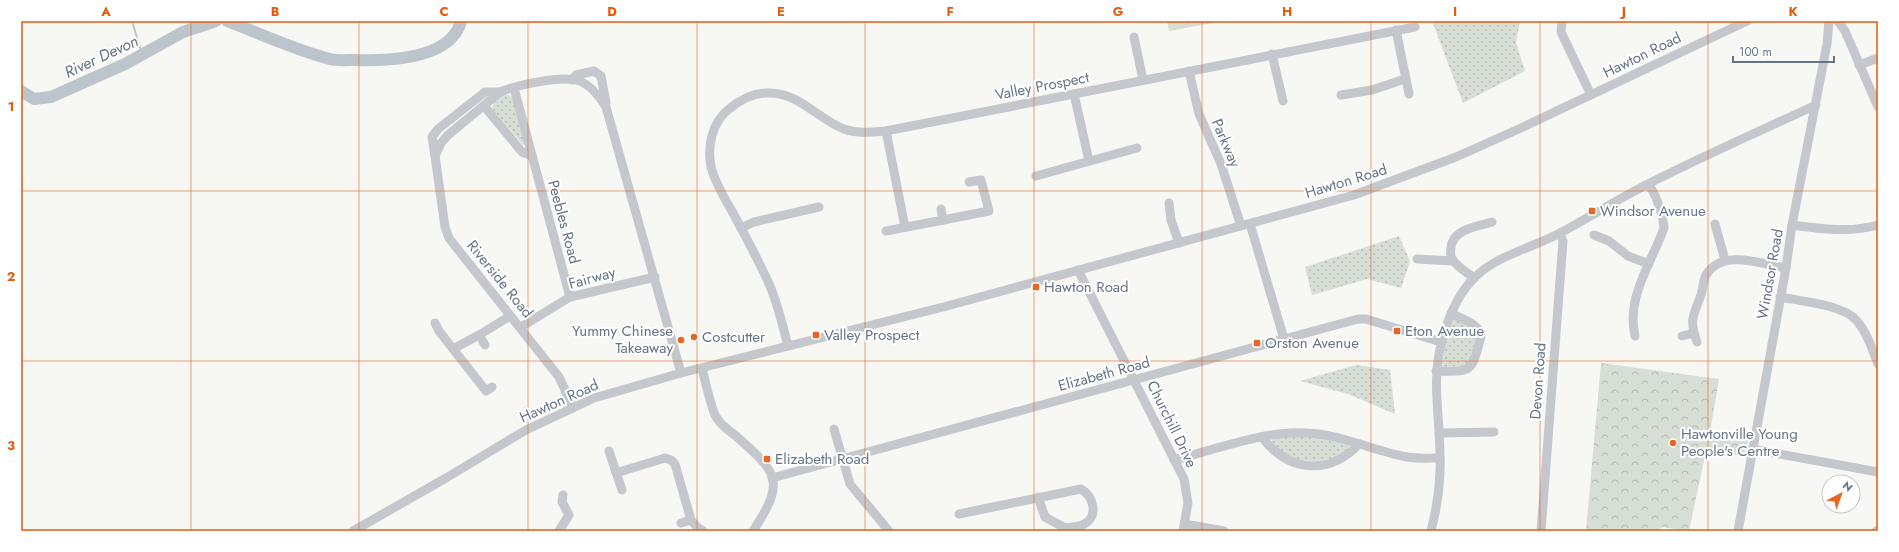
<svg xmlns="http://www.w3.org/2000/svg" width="1899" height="552" viewBox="0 0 1899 552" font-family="Jost,sans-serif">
  <defs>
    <pattern id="grass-dots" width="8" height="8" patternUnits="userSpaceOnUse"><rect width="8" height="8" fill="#d7ded5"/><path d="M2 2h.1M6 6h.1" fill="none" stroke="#b2b9b2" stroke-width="1.8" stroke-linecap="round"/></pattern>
    <pattern id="park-crowns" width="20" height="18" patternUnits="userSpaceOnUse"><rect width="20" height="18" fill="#d7ded5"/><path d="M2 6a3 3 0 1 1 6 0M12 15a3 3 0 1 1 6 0" fill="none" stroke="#b2b9b2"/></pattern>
  </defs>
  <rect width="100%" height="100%" fill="#f7f7f4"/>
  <g fill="url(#grass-dots)">
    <polygon points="1432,21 1520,21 1516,42 1525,71 1463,103"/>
    <polygon points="504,95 509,95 513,98 525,143 523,145 492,109 494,101"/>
    <polygon points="1399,236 1410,261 1401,288 1367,279 1312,295 1305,267"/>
    <polygon points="1457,319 1478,332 1469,366 1442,367 1445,345 1453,321"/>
    <polygon points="1356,365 1390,370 1395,414 1348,394 1300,381"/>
    <path d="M1275,437H1318L1349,445V447C1339,463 1303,464 1288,456C1282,453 1276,447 1271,442Z"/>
  </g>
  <g fill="url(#park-crowns)">
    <polygon points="1167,21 1223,21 1169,31"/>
    <polygon points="1601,363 1719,379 1710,432 1748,440 1745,456 1706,451 1689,531 1662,527 1658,531 1586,531"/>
  </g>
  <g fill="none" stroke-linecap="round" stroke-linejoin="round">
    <polyline stroke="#bcc5cb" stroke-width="2" points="132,21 142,54"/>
    <g stroke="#bcc5cb" stroke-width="12">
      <path d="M227,21C261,34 295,50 330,59C337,61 347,60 354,60C387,61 451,60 461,21"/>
      <polyline points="21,91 34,99 51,97 125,64 183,32 216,21"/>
    </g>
    <g stroke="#c4c7cb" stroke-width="9">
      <polyline points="1562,21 1561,32 1591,95"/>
      <polyline points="1838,21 1845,31 1878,107"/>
      <polyline points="1396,30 1409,94"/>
      <polyline points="1134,37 1143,80"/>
      <polyline points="1272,54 1283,101"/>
      <polyline points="1859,65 1878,58"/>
      <polyline points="1189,71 1199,114 1221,164 1241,226"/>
      <polyline points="572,80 576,75 594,71 601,76 606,103"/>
      <polyline points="514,88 570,297"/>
      <polyline points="1074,94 1089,161"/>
      <polyline points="1341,95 1372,90 1405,79"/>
      <polyline points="484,106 522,152 530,155"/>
      <polyline points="886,131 905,227"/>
      <polyline points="435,156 432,137 438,129 485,92 500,92"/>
      <polyline points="1036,176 1137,148"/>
      <polyline points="1169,203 1171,220 1179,243"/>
      <polyline points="943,220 989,211 981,180 969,182"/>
      <polyline points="1250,224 1284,339"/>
      <polyline points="1715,224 1725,260"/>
      <path d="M1792,225C1821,229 1850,233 1878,225"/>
      <polyline points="741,228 754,222 819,207"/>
      <polyline points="886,231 943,220 941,209"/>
      <polyline points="1594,235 1609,241 1628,256 1649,264"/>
      <polyline points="1417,259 1453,261"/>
      <polyline points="1078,270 1184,479 1188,503 1183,531"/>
      <path d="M1474,278C1468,273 1457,267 1453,260C1450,256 1450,253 1451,248C1452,229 1477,227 1492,222"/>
      <path d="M1780,297C1800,301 1844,305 1856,320C1867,332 1872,349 1878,364"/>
      <polyline points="435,323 439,331 486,391 492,387"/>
      <polyline points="521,327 570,297 655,277"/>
      <polyline points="479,335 485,345"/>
      <path d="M1635,336C1626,297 1651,264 1664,228C1663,212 1657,198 1649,184"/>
      <polyline points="1682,336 1694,333"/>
      <path d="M1697,342C1689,320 1693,316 1701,295C1703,289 1703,281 1706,275C1722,248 1762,264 1786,268"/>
      <path d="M788,346C783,327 778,305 770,286C759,261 746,237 733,213C725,199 715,183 711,167C707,146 712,122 729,109C741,99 754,92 770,93C799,93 818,119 844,129C858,134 873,132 886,131L1415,27"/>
      <polyline points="453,349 479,335 510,316"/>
      <path d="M702,369C706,383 710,405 716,417C721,425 729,431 736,436C778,473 786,481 753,531"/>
      <path d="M1436,371C1474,372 1471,372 1481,337C1481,324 1461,319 1451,313"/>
      <path d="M573,407L559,377L456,247L449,238L445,227L435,156L441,143L448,135L500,92C517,85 562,75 580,81C591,86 600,97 606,107L681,373"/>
      <polyline points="834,429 850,484 889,531"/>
      <polyline points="1439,433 1494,432"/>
      <path d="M1262,437C1288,472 1329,476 1359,444"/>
      <polyline points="1752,449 1878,472"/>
      <polyline points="609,451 622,490"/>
      <path d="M1174,460C1214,450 1266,430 1306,433C1341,434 1373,451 1407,457C1418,459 1429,458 1440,458"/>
      <polyline points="616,473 665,458 671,460 675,464 691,520 697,527 703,531"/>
      <polyline points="772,478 1358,319 1366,319 1441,342"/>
      <polyline points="1038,497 1045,517 1065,528"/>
      <path d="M959,514L1081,489C1092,495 1099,514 1086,523C1081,527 1071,527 1065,528L1064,531"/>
      <polyline points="681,523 691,520"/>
      <polyline points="1185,524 1224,531"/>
      <polyline points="353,531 446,478 526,430 594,398 681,373 947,306 1354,195 1456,157 1521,128 1747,21"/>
      <polyline points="559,531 569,515 562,502 563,495"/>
      <path d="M1431,531C1437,507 1441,482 1440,457C1440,418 1431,379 1442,341C1448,318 1457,295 1474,278C1497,255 1532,248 1560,233C1590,217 1618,199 1648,184C1703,156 1760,131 1816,105"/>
      <polyline points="1541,531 1563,241 1560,233"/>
      <polyline points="1738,531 1786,268 1792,225 1827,44 1829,21"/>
      <polyline points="1876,531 1878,530"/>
    </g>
  </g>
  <path fill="none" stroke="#e8590c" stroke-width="1" stroke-opacity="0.55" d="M191,21V531M359,21V531M528,21V531M697,21V531M865,21V531M1034,21V531M1202,21V531M1371,21V531M1540,21V531M1708,21V531M21,191H1878M21,361H1878"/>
  <g fill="#e86523" stroke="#fff" stroke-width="1.5">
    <rect x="1588" y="207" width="8" height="8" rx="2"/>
    <rect x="1032" y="283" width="8" height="8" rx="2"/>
    <rect x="1393" y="327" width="8" height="8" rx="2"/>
    <rect x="812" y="331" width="8" height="8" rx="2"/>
    <circle cx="694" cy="337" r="4"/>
    <circle cx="681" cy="340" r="4"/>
    <rect x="1253" y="339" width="8" height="8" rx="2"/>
    <circle cx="1673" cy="443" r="4"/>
    <rect x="763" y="455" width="8" height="8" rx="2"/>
  </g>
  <g text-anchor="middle" stroke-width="4" stroke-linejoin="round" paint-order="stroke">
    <g font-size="15" fill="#657485" stroke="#fff">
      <text transform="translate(1642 55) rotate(-26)" y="5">Hawton Road</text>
      <text transform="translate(1042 86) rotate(-11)" y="5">Valley Prospect</text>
      <text transform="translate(1226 143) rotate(67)" y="5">Parkway</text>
      <text transform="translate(1346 181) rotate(-17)" y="5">Hawton Road</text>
      <text transform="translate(564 222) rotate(75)" y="5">Peebles Road</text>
      <text transform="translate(1770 274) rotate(-80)" y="5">Windsor Road</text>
      <text transform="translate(592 278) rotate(-15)" y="5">Fairway</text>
      <text transform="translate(500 279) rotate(51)" y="5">Riverside Road</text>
      <text transform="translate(1104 374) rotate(-15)" y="5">Elizabeth Road</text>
      <text transform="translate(1538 381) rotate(-86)" y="5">Devon Road</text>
      <text transform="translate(559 401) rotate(-24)" y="5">Hawton Road</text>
      <text transform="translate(1172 424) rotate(64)" y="5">Churchill Drive</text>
    </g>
    <g font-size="15" fill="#657485" stroke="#fff" text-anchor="start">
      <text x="1600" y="216">Windsor Avenue</text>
      <text x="1044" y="292">Hawton Road</text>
      <text x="673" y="336" text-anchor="end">Yummy Chinese<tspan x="673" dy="17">Takeaway</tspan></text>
      <text x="1405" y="336">Eton Avenue</text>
      <text x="824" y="340">Valley Prospect</text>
      <text x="702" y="342">Costcutter</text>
      <text x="1265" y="348">Orston Avenue</text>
      <text x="1681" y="439">Hawtonville Young<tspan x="1681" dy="17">People's Centre</tspan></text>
      <text x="775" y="464">Elizabeth Road</text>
    </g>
    <g font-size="16" font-style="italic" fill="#617582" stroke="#fff">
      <text transform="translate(101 56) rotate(-25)" y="6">River Devon</text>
    </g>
  </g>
  <rect width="1899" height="552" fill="none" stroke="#ffffff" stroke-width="44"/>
  <g transform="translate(1841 494) rotate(41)"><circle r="19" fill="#ffffff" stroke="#c1c7ce"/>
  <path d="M0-3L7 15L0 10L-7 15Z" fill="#e86523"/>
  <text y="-6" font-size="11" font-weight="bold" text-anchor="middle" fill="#657485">N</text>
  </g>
  <path d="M1733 56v6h101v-6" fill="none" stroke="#657485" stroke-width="2"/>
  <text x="1739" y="56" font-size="12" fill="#657485" stroke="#ffffff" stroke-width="3" paint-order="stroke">100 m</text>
  <rect x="22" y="22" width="1855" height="508" fill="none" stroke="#e8590c" stroke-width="1.5"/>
  <g font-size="13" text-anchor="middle" font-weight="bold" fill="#e8590c">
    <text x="106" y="16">A</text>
    <text x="275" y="16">B</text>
    <text x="444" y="16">C</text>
    <text x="612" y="16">D</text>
    <text x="781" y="16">E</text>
    <text x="950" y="16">F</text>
    <text x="1118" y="16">G</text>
    <text x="1287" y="16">H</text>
    <text x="1455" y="16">I</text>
    <text x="1624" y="16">J</text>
    <text x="1793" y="16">K</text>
    <text x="11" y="111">1</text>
    <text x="11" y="281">2</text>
    <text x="11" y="450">3</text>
  </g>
</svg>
